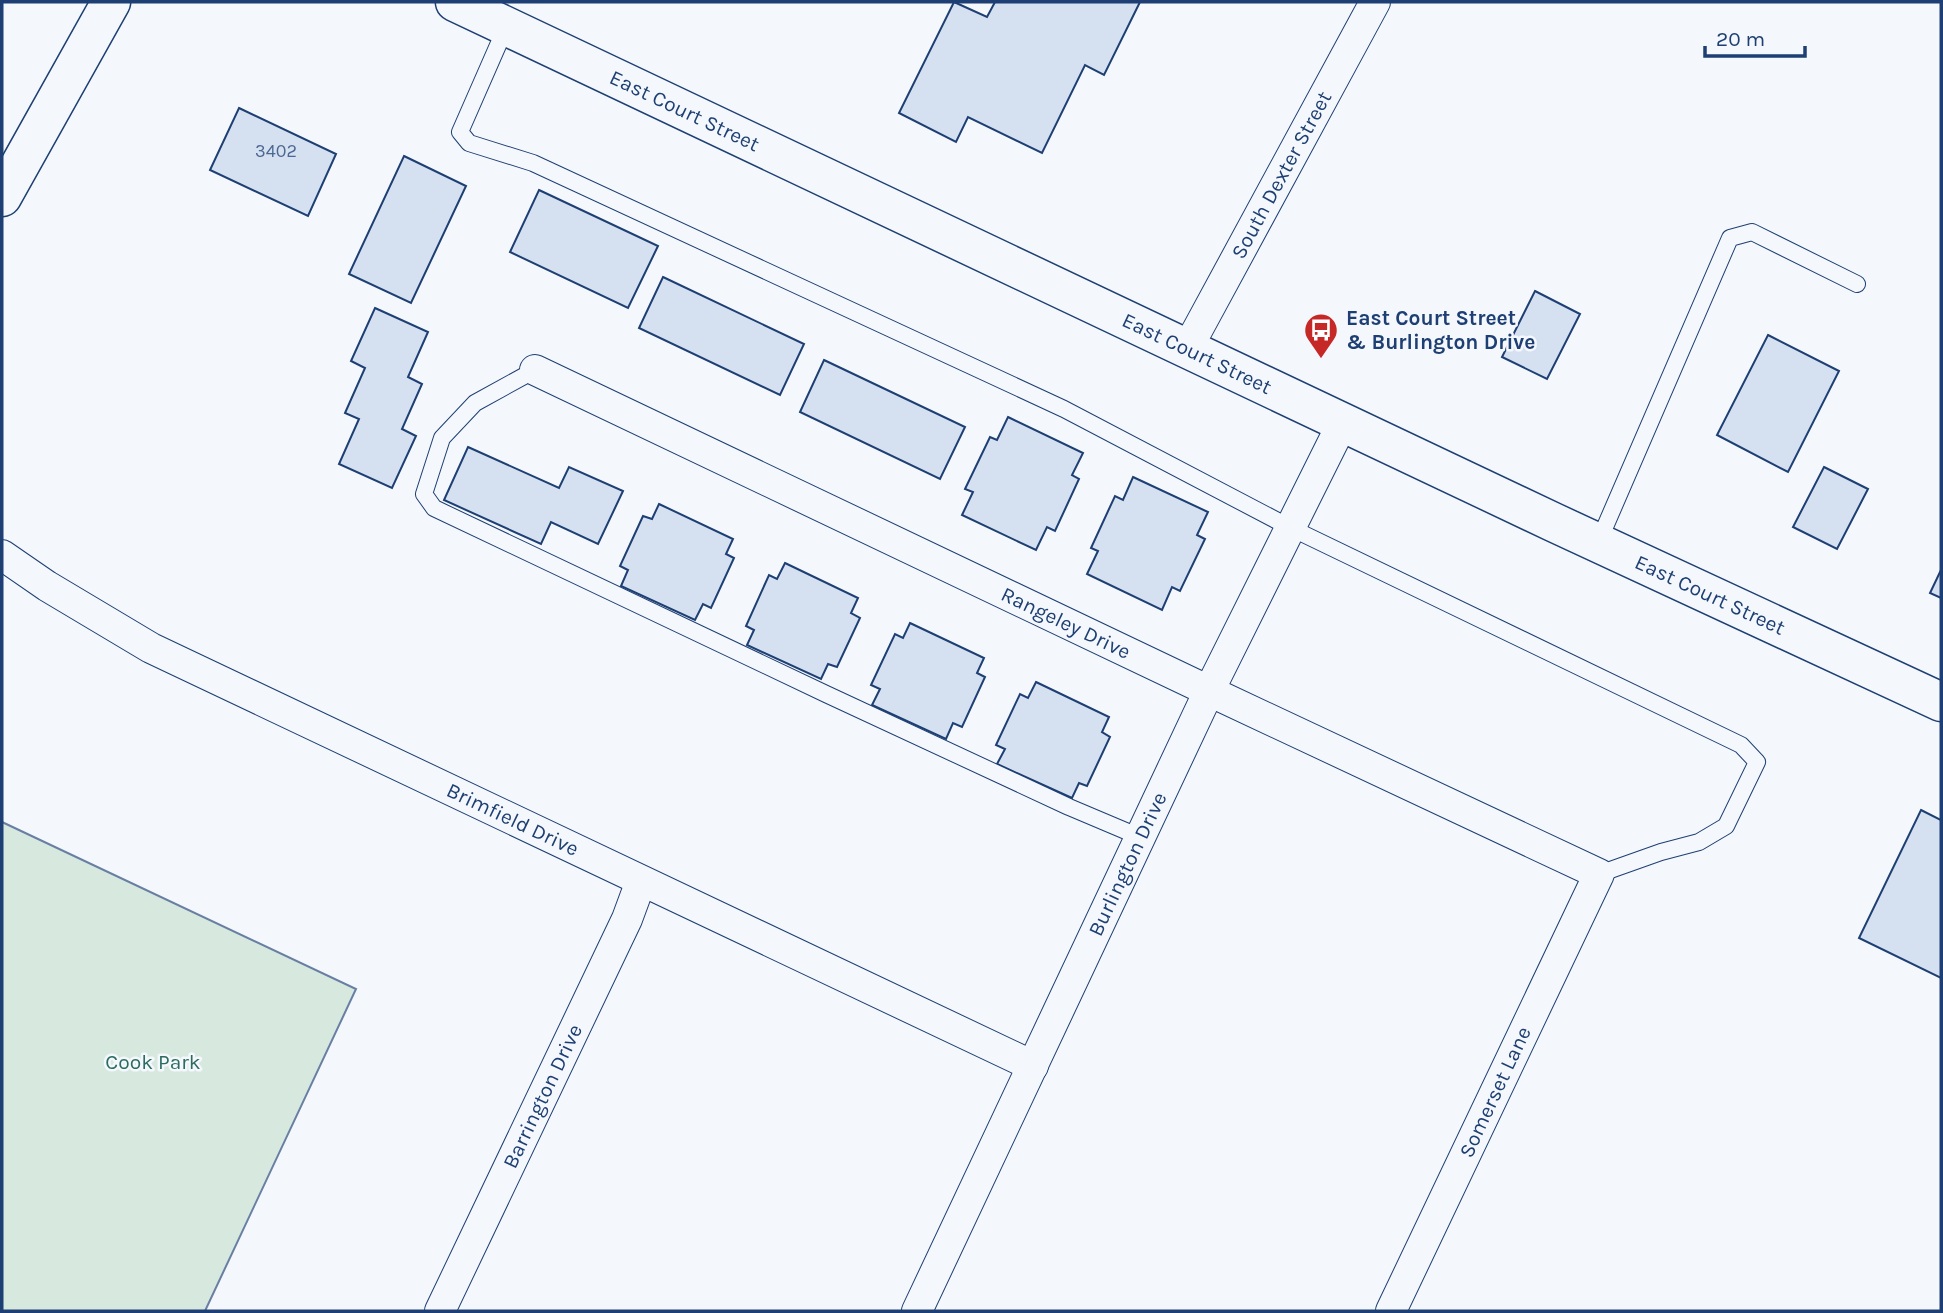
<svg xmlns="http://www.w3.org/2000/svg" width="1943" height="1313" viewBox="0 0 1943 1313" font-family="Karla,sans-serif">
  <rect width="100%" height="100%" fill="#f4f7fb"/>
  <polygon fill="#d7e8df" stroke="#687fa3" stroke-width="2" points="2,822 356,989 205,1311 2,1311"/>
  <g fill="#d5e0f0" stroke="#1d3f73" stroke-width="2">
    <polygon points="954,2 987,17 995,2 1140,2 1104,75 1085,65 1042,153 968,117 956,142 899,113"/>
    <polygon points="239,108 336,154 308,216 210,170"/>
    <polygon points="404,156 466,186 411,303 349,274"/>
    <polygon points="539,190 658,246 628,308 510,252"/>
    <polygon points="663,277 804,344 780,395 639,328"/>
    <polygon points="1535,291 1580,314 1547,379 1502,357"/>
    <polygon points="375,308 428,332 408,377 422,384 402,429 416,436 392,488 339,464 359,419 345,413 365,368 351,361"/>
    <polygon points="1768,335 1839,371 1788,472 1717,435"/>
    <polygon points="824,360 965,427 940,479 800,412"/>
    <polygon points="1008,417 1083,453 1072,475 1079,479 1055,531 1047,527 1036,550 962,515 973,492 965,489 990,437 997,440"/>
    <polygon points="468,447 559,488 569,467 623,491 598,544 551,522 541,544 444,500"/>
    <polygon points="1824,467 1868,489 1837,549 1793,527"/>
    <polygon points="1133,477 1208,512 1197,535 1205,539 1180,591 1172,587 1162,610 1087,574 1098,551 1091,548 1115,496 1123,500"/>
    <polygon points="659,504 733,539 726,554 734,558 711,608 703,604 695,620 621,586 628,570 620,566 643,516 652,519"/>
    <polygon points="785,563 858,598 851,613 860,618 837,667 828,664 821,679 747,645 754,630 746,626 769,575 777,579"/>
    <polygon points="1941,570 1941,598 1930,593"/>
    <polygon points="910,623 984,658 977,673 985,677 962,727 953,723 946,739 872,705 880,689 871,685 895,634 903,638"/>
    <polygon points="1036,682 1109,717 1102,732 1110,737 1087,786 1079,783 1072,798 997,764 1005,749 996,745 1020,694 1028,698"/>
    <polygon points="1921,810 1941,820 1941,978 1859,938"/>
  </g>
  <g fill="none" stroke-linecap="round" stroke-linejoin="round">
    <g stroke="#1d3f73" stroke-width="18">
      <g id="service">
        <polyline points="506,27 460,132 469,143 533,163 1064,409 1291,528 1741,745 1757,762 1726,826 1699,842 1661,852 1599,874"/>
        <polyline points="535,370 475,403 442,438 424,494 434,508 826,694 1069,807 1140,837"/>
        <polyline points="1598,543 1730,238 1752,232 1857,284"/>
      </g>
    </g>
    <g stroke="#1d3f73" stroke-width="32">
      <g id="minor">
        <path id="s1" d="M1187,349L1375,2"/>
        <path id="s2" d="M535,370L1209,691L1599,874L1391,1311"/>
        <path id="s3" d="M2,555L47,586L151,648L1033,1066"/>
        <path id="s4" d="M440,1311L627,919L641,881"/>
        <path id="s5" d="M917,1311L1209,691L1343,422"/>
      </g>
    </g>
    <g stroke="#1d3f73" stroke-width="41">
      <g id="tertiary">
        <path id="s6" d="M455,2L1553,522L1941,702"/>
        <polyline points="2,197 111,2"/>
      </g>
    </g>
    <use href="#service" stroke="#f4f7fb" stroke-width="16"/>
    <use href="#minor" stroke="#f4f7fb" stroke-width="30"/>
    <use href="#tertiary" stroke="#f4f7fb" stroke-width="38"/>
  </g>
  <defs>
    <g id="bus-pin" transform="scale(1.75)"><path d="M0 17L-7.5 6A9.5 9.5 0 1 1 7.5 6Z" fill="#c62828" stroke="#f4f7fb"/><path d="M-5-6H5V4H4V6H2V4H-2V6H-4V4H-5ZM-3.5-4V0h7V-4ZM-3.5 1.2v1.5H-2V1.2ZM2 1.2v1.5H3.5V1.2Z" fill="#fff"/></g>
  </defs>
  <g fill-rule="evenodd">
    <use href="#bus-pin" x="1321" y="330"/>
  </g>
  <g text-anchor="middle" stroke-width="5" stroke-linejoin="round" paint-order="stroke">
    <g font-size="18" fill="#4b6792">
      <text x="276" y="157">3402</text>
    </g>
    <g font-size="21" fill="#1d3f73" stroke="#f4f7fb">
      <text dy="7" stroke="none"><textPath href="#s6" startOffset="254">East Court Street</textPath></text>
      <text dy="7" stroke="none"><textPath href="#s1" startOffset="198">South Dexter Street</textPath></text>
      <text dy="7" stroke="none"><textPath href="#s6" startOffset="821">East Court Street</textPath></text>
      <text dy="7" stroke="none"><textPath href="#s6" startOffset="1388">East Court Street</textPath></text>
      <text dy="7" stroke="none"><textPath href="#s2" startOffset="588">Rangeley Drive</textPath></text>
      <text dy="7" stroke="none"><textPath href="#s3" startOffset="576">Brimfield Drive</textPath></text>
      <text dy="7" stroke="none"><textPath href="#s5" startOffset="494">Burlington Drive</textPath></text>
      <text transform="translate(1495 1092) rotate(-65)" y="7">Somerset Lane</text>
      <text dy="7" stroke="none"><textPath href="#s4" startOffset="238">Barrington Drive</textPath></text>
    </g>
    <g font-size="21" font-weight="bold" fill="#1d3f73" stroke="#f4f7fb" text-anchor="start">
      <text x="1346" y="325">East Court Street<tspan x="1346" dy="24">&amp; Burlington Drive</tspan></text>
    </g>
    <g font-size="21" fill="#2c6c60" stroke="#f4f7fb">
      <text x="153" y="1069">Cook Park</text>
    </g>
  </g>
  <rect width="1943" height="1313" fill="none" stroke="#1d3f73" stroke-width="7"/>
  <path d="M1705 46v10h100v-10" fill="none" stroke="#1d3f73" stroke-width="3.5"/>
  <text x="1716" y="46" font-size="21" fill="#1d3f73" stroke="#f4f7fb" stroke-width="5" paint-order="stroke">20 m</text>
</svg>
